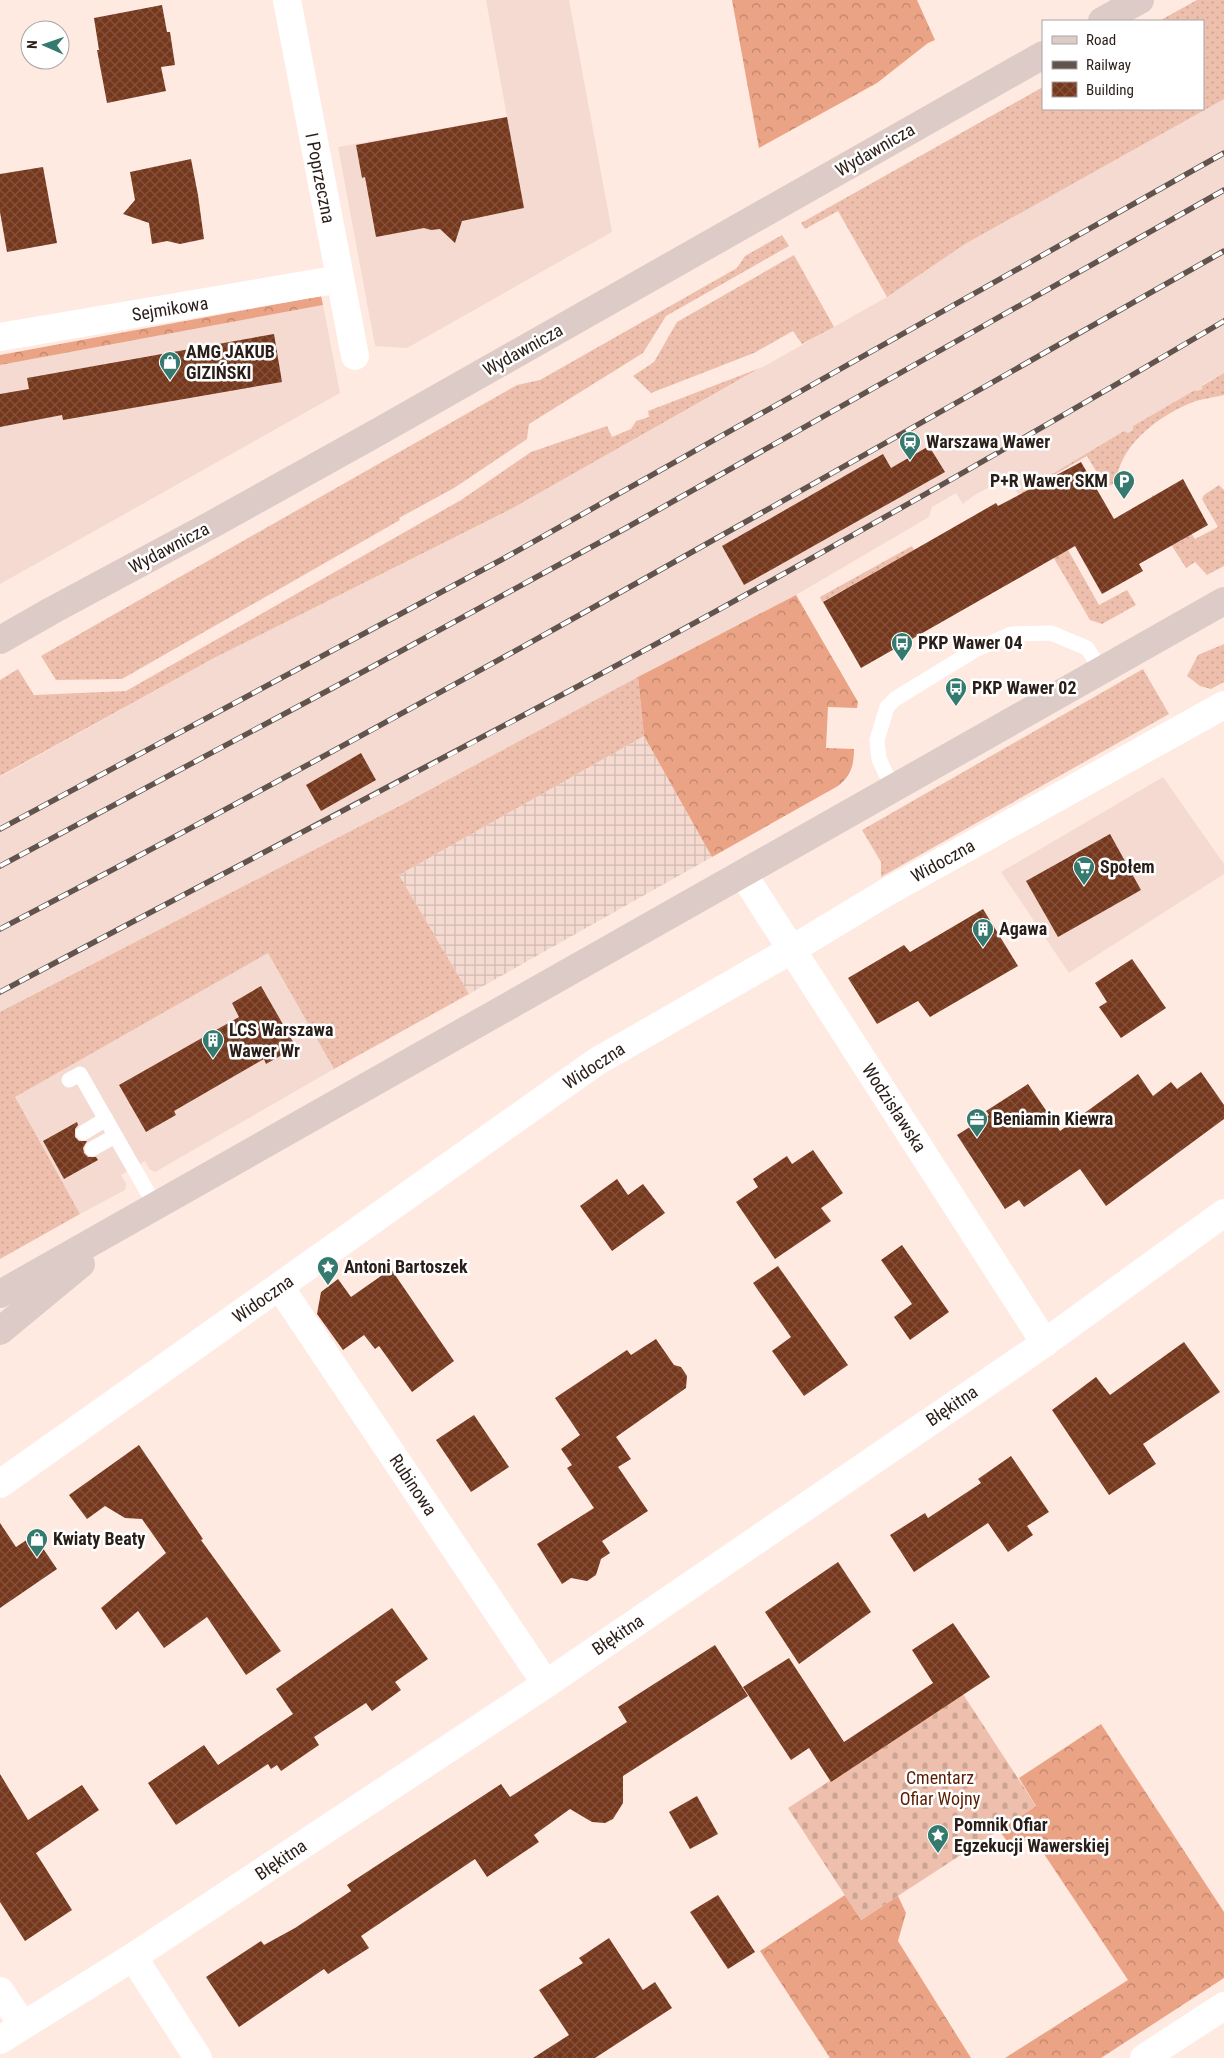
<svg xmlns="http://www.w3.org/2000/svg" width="1224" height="2058" viewBox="0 0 1224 2058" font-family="'Roboto Condensed',sans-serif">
  <defs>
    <pattern id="industrial-grid" width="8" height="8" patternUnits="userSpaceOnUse" patternTransform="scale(1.25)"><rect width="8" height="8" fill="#f4dad0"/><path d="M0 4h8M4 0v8" fill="none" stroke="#d1bbb2"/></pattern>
    <pattern id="grass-dots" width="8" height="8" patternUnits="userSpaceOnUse" patternTransform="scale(1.25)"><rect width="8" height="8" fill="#edbfac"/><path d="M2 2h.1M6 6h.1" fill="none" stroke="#cba493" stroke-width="1.8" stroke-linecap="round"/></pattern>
    <pattern id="forest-crowns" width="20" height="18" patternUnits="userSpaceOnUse" patternTransform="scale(1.25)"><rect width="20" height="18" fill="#eaa385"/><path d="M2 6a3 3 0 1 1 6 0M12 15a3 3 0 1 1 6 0" fill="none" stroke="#be846c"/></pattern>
    <pattern id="cemetery-stones" width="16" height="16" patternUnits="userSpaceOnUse" patternTransform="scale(1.25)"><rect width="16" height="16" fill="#edbfac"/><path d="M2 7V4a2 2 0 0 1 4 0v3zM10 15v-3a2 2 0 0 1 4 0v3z" fill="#cba493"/></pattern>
    <pattern id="building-cross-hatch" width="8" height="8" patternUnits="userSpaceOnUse" patternTransform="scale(1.25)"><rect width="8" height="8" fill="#75381d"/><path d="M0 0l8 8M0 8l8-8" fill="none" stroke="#84523c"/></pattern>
  </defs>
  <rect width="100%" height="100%" fill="#ffeae1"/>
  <g fill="#f4dad0">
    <polygon points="486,0 569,0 612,232 407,348 375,346 338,147 507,117"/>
    <polygon points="1224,96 1224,373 1202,385 1202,388 1197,391 1195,390 1133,426 1133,430 1128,433 1124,431 1022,492 1022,494 1019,496 1008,477 973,496 963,504 956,493 932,507 929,517 796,595 236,892 334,1069 155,1172 150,1170 145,1161 121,1175 126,1184 125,1190 80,1214 0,1074 0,777 214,658 511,509 887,297 965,244"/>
    <polygon points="323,305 340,393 0,584 0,365"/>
    <polygon points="1163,777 1224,864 1224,874 1069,973 1001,872"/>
  </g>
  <polygon fill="url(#industrial-grid)" points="644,736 712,857 469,994 399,875"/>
  <g fill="url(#grass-dots)">
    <polygon points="1197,0 1224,0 1224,99 965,244 887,297 838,211 805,229 801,223 1043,87 1043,109 1203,109 1203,21 1159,21"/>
    <polygon points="782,235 789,246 666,316 643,353 529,424 527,439 454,488 399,518 400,520 122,679 56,680 41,656 517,385 540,380 737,268 745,256"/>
    <polygon points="794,255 834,327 802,344 793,331 754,353 651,393 633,376 654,362 677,322"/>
    <polygon points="760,368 511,509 214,658 0,776 0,680 18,669 34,695 126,691 461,500 531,452 607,426 612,437 631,429 636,421 649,417 648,411"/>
    <path d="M1224,373V395C1211,398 1198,399 1186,405C1155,419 1120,446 1116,482L1106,488L1087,456L1033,487L1052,521L1025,505L1022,492L1124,431L1128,433L1133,430V426L1195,390L1197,391L1202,389V386Z"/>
    <path d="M1219,485L1224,490V566L1207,575L1195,562L1186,568C1173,546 1152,521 1152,495L1156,497L1189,530L1195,539L1218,527L1202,499L1204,495Z"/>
    <polygon points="1059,534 1099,605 1127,590 1136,605 1102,624 1090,620 1045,543"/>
    <polygon points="912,546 914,550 822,602 820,597"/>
    <polygon points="1224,644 1224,682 1211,689 1200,686 1187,676 1198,655"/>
    <polygon points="1143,669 1169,714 881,877 881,862 862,830"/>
    <polygon points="638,677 644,736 399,875 469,994 334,1069 268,953 15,1097 80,1214 0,1259 0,1012 403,804"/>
  </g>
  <g fill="url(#forest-crowns)">
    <polygon points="732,0 917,0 935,40 928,43 877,83 759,148"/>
    <polygon points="321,296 323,305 0,365 0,355"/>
    <path d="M796,595L858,702L857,708L828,707L826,748L854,749C854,765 851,776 838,786L712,857L644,736L638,677Z"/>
    <polygon points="1101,1724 1224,1912 1224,1978 1101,2058 1005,2058 1128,1980 1034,1839 1009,1844 999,1830 1036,1806 1019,1778"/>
    <polygon points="845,1895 861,1920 898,1896 906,1913 898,1941 971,2058 830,2058 760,1951"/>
  </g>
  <polygon fill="url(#cemetery-stones)" points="963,1694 1036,1806 861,1920 788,1808"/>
  <g fill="url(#building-cross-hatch)">
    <polygon points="162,5 167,32 170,32 175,65 161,67 166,91 107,103 97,50 99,50 94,18"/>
    <polygon points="507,117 524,208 462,221 455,243 440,229 431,230 424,228 376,237 365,177 362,178 356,145"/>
    <polygon points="191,159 198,195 204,239 180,244 167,241 152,244 149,223 123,214 135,200 130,172"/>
    <polygon points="43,167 57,243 7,252 0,212 0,174"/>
    <polygon points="274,334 282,382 63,420 62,415 0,427 0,394 29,389 27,378"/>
    <polygon points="929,446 945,472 744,585 722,546 883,454 891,468"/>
    <polygon points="1081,462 1114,519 1183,479 1208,525 1139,564 1143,571 1102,594 1075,546 861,668 823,602 996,503 998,506"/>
    <polygon points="361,753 376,780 321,811 306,785"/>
    <polygon points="1110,834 1141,890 1058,937 1026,881"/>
    <polygon points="983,909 1018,966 930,1017 918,1001 877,1024 848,978 904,945 910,952"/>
    <polygon points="1132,959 1166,1008 1121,1038 1099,1007 1107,1002 1095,983"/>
    <polygon points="261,986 296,1047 266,1064 264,1059 174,1111 176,1115 146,1132 119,1085 239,1017 232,1003"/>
    <polygon points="1201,1072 1224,1105 1224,1119 1106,1206 1080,1169 1024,1207 1019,1200 1005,1209 957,1135 989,1115 986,1111 1028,1084 1060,1131 1138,1074 1153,1096 1171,1082 1177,1089"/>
    <polygon points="77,1122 78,1125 75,1129 75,1137 79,1141 87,1141 83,1148 84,1153 88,1157 96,1157 98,1160 64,1179 43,1141"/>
    <polygon points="813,1150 843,1193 821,1208 831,1221 775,1259 736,1202 758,1187 753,1179 787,1156 792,1164"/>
    <polygon points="617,1179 628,1195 643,1184 665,1213 612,1251 580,1206"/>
    <polygon points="902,1245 949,1312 910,1340 894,1317 912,1304 881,1260"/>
    <polygon points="778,1266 848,1365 804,1396 772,1351 791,1337 753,1283"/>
    <polygon points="391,1269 454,1361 412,1392 379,1346 375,1349 364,1335 343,1350 317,1314 321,1292 338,1279 351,1297"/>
    <polygon points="656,1339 674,1365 681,1367 687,1376 686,1388 616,1437 631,1459 618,1467 648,1511 602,1541 610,1553 601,1559 596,1575 587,1581 571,1578 562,1584 537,1544 594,1508 567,1468 572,1465 561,1449 580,1435 555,1398 627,1350 631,1355"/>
    <polygon points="1184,1342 1220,1392 1143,1444 1156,1464 1109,1495 1052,1410 1096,1377 1110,1395"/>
    <polygon points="474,1415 509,1467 471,1492 436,1440"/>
    <polygon points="139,1445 203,1539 201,1540 281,1651 246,1675 207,1617 164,1648 138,1611 116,1630 101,1608 166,1553 142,1519 125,1518 105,1506 87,1519 69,1495"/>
    <polygon points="1011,1456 1049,1512 1027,1526 1033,1535 1008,1552 988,1523 914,1572 890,1535 925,1513 928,1518 981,1483 978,1479"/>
    <polygon points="0,1523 16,1547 34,1535 57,1569 0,1608"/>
    <polygon points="838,1562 871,1612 799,1664 765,1612"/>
    <polygon points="392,1608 428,1659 395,1682 401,1690 372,1711 366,1703 314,1737 319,1745 281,1771 277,1765 271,1769 268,1764 176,1825 148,1783 204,1745 218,1765 293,1714 276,1689"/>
    <polygon points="953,1623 990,1677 831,1782 809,1748 791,1760 743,1687 789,1658 844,1742 933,1683 912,1650"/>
    <polygon points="715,1645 748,1696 623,1776 623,1803 613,1819 605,1823 592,1822 570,1809 534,1835 539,1842 487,1877 475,1859 361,1936 369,1948 328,1974 324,1969 239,2027 206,1977 261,1941 264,1945 295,1928 351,1891 347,1885 501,1784 510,1797 627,1722 618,1707"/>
    <polygon points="0,1774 28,1820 82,1785 99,1810 36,1853 72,1910 25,1941 0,1902"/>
    <polygon points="697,1796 718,1834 690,1849 669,1812"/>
    <polygon points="718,1895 755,1952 728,1969 690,1912"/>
    <polygon points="609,1938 643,1990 655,1982 672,2008 595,2058 533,2058 569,2035 539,1990 583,1963 579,1958"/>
  </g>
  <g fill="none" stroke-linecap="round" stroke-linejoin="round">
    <g stroke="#fff" stroke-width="15">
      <polyline points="893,789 879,759 877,740 887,707 895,699 975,650 1011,634 1051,633 1087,648 1102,671"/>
      <polyline points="69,1080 80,1074 156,1207"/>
      <polyline points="83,1133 106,1119"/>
      <polyline points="92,1149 115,1136"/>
    </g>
    <g stroke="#fff" stroke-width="28">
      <polyline points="287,0 355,356"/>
      <polyline points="0,337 340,279"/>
      <polyline points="743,874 1045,1343"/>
      <polyline points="280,1287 546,1684"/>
      <polyline points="0,1484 596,1062 791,950 887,892 1224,705"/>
      <polyline points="133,1957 198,2058"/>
      <polyline points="0,1991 23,2025"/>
      <polyline points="0,2040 133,1957 546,1684 1032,1352 1224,1213"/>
      <polyline points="1144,2058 1224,2006"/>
    </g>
    <g stroke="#dccbc6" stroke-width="28">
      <polyline points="1102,21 1140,0"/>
      <polyline points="0,640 51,611 211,525 378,432 1043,55"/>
      <polyline points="0,1294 1224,601"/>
      <polyline points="0,1331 81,1264"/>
    </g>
    <g stroke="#61534d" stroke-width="5.5">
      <g id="rail">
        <polyline points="0,829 501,560 1224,153"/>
        <polyline points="0,866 370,668 626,528 1224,190"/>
        <path d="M0,929C414,713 818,481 1224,251"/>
        <path d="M0,992C190,891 381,792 571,690C791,572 1009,448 1224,321"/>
      </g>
    </g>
    <use href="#rail" stroke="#fff" stroke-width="4" stroke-dasharray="11" stroke-linecap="butt"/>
  </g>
  <defs>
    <g id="shop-pin" transform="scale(1.125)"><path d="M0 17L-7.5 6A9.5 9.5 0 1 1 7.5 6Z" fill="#357a6e" stroke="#fff"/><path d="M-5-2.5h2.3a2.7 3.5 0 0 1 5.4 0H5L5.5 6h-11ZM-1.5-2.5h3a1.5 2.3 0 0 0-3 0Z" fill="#fff"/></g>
    <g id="station-pin" transform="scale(1.125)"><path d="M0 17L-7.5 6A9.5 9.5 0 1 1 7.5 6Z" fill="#357a6e" stroke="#fff"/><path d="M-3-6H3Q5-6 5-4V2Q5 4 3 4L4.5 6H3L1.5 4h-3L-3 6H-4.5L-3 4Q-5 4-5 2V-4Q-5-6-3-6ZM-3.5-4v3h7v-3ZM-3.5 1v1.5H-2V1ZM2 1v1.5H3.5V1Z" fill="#fff"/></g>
    <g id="parking-pin" transform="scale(1.125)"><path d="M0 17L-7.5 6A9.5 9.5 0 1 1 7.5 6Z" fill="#357a6e" stroke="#fff"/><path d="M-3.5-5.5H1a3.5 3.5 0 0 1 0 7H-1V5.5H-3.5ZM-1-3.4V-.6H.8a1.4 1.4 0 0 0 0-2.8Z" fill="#fff"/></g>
    <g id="bus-pin" transform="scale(1.125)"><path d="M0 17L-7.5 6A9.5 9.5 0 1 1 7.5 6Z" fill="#357a6e" stroke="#fff"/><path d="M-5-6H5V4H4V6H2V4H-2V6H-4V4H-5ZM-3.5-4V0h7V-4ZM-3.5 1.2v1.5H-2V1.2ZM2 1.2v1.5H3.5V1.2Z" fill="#fff"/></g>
    <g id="supermarket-pin" transform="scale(1.125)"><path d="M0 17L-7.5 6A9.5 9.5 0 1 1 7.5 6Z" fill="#357a6e" stroke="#fff"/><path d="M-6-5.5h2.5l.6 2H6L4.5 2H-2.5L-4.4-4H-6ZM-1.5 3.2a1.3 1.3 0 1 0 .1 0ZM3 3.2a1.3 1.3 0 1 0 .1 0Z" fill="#fff"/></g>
    <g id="building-pin" transform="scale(1.125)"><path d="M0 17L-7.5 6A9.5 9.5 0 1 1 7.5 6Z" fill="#357a6e" stroke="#fff"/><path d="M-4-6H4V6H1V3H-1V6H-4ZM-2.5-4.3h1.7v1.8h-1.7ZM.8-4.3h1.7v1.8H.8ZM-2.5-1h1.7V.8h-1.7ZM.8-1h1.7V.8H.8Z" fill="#fff"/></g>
    <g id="office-pin" transform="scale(1.125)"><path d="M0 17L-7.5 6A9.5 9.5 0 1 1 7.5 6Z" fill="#357a6e" stroke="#fff"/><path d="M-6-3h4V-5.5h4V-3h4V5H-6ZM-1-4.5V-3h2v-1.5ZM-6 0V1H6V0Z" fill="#fff"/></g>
    <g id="sight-pin" transform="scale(1.125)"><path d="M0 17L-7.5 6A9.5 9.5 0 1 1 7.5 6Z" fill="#357a6e" stroke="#fff"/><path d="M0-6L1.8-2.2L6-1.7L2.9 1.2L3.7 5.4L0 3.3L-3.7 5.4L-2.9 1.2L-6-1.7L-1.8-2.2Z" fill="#fff"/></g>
  </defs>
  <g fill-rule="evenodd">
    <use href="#shop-pin" x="170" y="362"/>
    <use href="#station-pin" x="910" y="442"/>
    <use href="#parking-pin" x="1124" y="481"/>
    <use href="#bus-pin" x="902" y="643"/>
    <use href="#bus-pin" x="956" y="688"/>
    <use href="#supermarket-pin" x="1084" y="867"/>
    <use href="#building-pin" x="983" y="929"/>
    <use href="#building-pin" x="213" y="1040"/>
    <use href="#office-pin" x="977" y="1119"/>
    <use href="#sight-pin" x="328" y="1267"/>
    <use href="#shop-pin" x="37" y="1539"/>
    <use href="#sight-pin" x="938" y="1835"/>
  </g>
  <g text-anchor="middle" stroke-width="5" stroke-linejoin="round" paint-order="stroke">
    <g font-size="18" fill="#2a1e19" stroke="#fff">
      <text transform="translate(875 150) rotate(-30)" y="6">Wydawnicza</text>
      <text transform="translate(320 178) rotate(79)" y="6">I Poprzeczna</text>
      <text transform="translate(170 309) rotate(-9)" y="6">Sejmikowa</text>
      <text transform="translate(523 350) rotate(-29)" y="6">Wydawnicza</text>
      <text transform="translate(169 548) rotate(-28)" y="6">Wydawnicza</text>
      <text transform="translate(943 861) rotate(-29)" y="6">Widoczna</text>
      <text transform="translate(594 1066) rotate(-33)" y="6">Widoczna</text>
      <text transform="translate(894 1108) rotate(57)" y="6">Wodzisławska</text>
      <text transform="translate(263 1299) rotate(-35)" y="6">Widoczna</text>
      <text transform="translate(952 1406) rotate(-34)" y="6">Błękitna</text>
      <text transform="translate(413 1485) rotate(56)" y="6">Rubinowa</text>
      <text transform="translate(618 1635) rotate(-34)" y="6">Błękitna</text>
      <text transform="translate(281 1860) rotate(-34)" y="6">Błękitna</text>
    </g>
    <g font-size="18" font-weight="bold" fill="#2a1e19" stroke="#fff" text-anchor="start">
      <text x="186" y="358">AMG JAKUB<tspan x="186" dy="21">GIZIŃSKI</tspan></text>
      <text x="926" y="448">Warszawa Wawer</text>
      <text x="1108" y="487" text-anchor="end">P+R Wawer SKM</text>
      <text x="918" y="649">PKP Wawer 04</text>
      <text x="972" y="694">PKP Wawer 02</text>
      <text x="1100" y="873">Społem</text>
      <text x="999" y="935">Agawa</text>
      <text x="229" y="1036">LCS Warszawa<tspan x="229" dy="21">Wawer Wr</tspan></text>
      <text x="993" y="1125">Beniamin Kiewra</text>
      <text x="344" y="1273">Antoni Bartoszek</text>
      <text x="53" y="1545">Kwiaty Beaty</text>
      <text x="954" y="1831">Pomnik Ofiar<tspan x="954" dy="21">Egzekucji Wawerskiej</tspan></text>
    </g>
    <g font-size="18" fill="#5c1d00" stroke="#fff">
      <text x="940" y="1784">Cmentarz<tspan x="940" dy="21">Ofiar Wojny</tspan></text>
    </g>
  </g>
  <rect x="1042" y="20" width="162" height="90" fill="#ffffff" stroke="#aaa5a3"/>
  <rect x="1052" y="36" width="25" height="8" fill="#dccbc6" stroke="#aaa5a3"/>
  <text x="1086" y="45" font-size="15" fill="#2a1e19">Road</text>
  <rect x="1052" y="61" width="25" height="8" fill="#61534d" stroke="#aaa5a3"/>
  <text x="1086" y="70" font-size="15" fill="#2a1e19">Railway</text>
  <rect x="1052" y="82" width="25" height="15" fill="url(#building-cross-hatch)" stroke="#aaa5a3"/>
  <text x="1086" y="95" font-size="15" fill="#2a1e19">Building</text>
  <g transform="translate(45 45) rotate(272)"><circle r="24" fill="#ffffff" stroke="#aaa5a3"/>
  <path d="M0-4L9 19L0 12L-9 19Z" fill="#357a6e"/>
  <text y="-8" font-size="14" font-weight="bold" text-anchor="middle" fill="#2a1e19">N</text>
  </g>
</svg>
